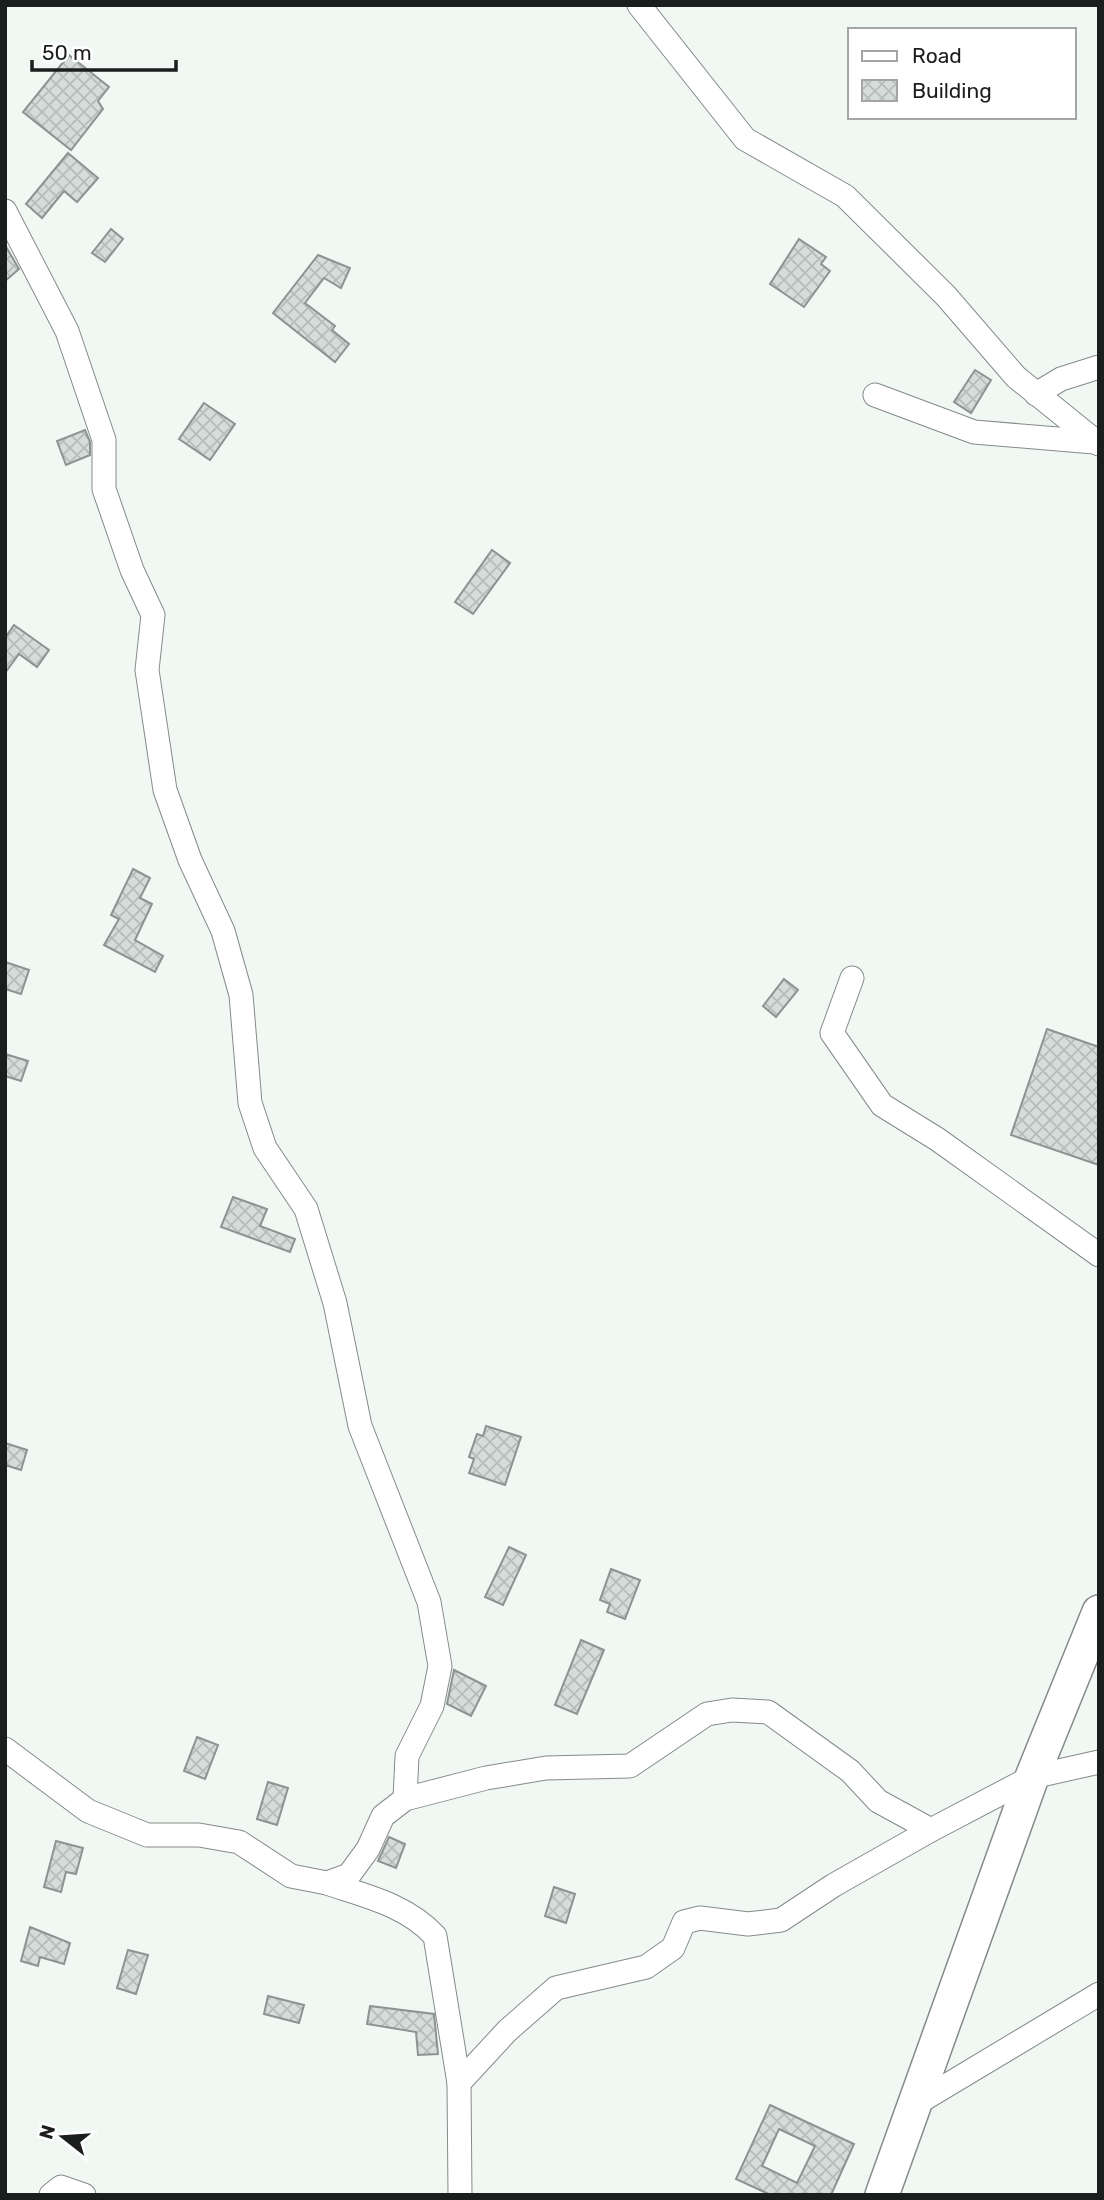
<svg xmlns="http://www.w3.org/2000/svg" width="1104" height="2200" viewBox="0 0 1104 2200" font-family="Rubik,sans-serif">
  <defs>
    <pattern id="building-cross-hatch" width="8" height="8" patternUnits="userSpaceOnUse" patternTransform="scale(1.75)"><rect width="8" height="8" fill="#d5dcd9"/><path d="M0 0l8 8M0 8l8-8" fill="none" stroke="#b6bcba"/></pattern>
  </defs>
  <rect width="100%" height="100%" fill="#f1f8f4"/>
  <g fill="url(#building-cross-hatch)" stroke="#8c9390" stroke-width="2" fill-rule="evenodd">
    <polygon points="69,55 109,87 98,101 103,109 71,150 23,112"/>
    <polygon points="68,153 98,178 77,202 64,191 42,218 26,204"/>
    <polygon points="111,229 123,239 105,262 92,253"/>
    <polygon points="799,239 826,257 821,264 830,271 804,307 770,284"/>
    <polygon points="5,245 19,269 5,281"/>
    <polygon points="318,255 350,268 341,288 324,278 305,303 335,326 332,330 349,344 335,362 273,313"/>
    <polygon points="975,370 991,380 971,413 954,402"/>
    <polygon points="204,403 235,424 210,460 179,439"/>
    <polygon points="85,430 90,442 90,455 66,465 57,441"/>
    <polygon points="492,550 510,563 473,614 455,602"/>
    <polygon points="14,625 49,650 37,667 19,654 5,673 5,638"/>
    <polygon points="133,869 150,878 140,898 152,904 135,940 163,956 155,972 104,945 119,919 111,915"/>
    <polygon points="5,962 29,970 21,994 5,989"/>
    <polygon points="784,979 798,990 776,1017 763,1006"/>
    <polygon points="1047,1029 1099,1047 1099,1165 1011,1135"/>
    <polygon points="5,1054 28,1061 21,1081 5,1076"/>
    <polygon points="233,1197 267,1209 260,1226 295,1239 290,1252 221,1227"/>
    <polygon points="486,1426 521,1437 505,1485 469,1473 474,1459 469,1457 477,1434 483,1436"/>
    <polygon points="5,1443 27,1450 21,1470 5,1465"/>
    <polygon points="509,1547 526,1555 503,1605 485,1597"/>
    <polygon points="611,1569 640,1580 625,1619 607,1612 610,1604 600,1600"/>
    <polygon points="581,1640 604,1650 577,1714 555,1705"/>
    <polygon points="454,1670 486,1686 471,1716 447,1704"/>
    <polygon points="197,1737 218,1745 205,1779 184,1771"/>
    <polygon points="268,1782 288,1788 277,1825 257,1819"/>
    <polygon points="389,1837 405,1844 396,1868 378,1861"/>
    <polygon points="56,1841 83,1848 76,1874 66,1872 61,1892 44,1887"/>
    <polygon points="554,1887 575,1894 566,1923 545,1916"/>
    <polygon points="30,1927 70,1943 64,1964 40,1957 38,1966 21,1961"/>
    <polygon points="128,1950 148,1955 136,1994 117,1988"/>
    <polygon points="268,1996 304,2005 299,2023 264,2014"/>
    <polygon points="370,2006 434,2014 438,2054 418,2055 416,2032 367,2024"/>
    <path d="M770,2105L854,2144L831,2195H771L736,2179ZM779,2129L815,2146L797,2183L762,2166Z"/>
  </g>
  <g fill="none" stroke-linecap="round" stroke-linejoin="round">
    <g stroke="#848b88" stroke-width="25">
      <g id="street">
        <polyline points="639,5 745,139 845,196 946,296 1016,377 1099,444"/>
        <polyline points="5,211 67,331 104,440 104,489 132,570 153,615 147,670 165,790 190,860 223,931 241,995 250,1103 265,1148 306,1209 335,1303 360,1426 429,1602 440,1666 432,1706 407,1756 405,1799"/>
        <polyline points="1036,394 1061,379 1099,367"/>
        <polyline points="875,395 974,432 1094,442"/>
        <polyline points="852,978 832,1033 882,1105 937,1139 1099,1255"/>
        <polyline points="5,1749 88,1811 147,1835 199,1835 239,1842 291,1876 327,1883 349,1875 368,1849 383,1816 405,1799 486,1778 546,1768 630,1766 707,1714 732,1710 768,1712 850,1771 878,1801 931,1830 1032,1777 1099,1762"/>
        <path d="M327,1883C365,1896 407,1905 435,1936L459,2083L460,2195"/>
        <polyline points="459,2083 507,2031 556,1988 646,1967 673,1948 684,1922 700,1918 748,1924 781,1920 834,1885 931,1830"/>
        <polyline points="914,2105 1099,1994"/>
        <polyline points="51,2195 61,2187 84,2195"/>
      </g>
    </g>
    <g stroke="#848b88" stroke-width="36">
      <polyline id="secondary" points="882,2195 1032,1777 1099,1612"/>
    </g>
    <use href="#street" stroke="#fff" stroke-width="23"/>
    <use href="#secondary" stroke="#fff" stroke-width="33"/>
  </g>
  <rect width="1104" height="2200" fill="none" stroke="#1b1e1c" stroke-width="14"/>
  <rect x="848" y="28" width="228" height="91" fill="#ffffff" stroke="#a4a5a4" stroke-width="2"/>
  <rect x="862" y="51" width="35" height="10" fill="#ffffff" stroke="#a4a5a4" stroke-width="2"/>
  <text x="912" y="63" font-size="21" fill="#1b1e1c">Road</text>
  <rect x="862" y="80" width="35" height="21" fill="url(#building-cross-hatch)" stroke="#a4a5a4" stroke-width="2"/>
  <text x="912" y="98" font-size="21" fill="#1b1e1c">Building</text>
  <g transform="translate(63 2137) rotate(287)" stroke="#ffffff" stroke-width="5" paint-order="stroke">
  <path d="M0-5L12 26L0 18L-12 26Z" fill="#1b1e1c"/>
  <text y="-10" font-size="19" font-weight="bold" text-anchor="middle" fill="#1b1e1c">N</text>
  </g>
  <path d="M32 60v10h144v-10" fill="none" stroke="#1b1e1c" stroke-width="3.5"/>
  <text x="42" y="60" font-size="21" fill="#1b1e1c" stroke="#ffffff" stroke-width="5" paint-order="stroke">50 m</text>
</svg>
